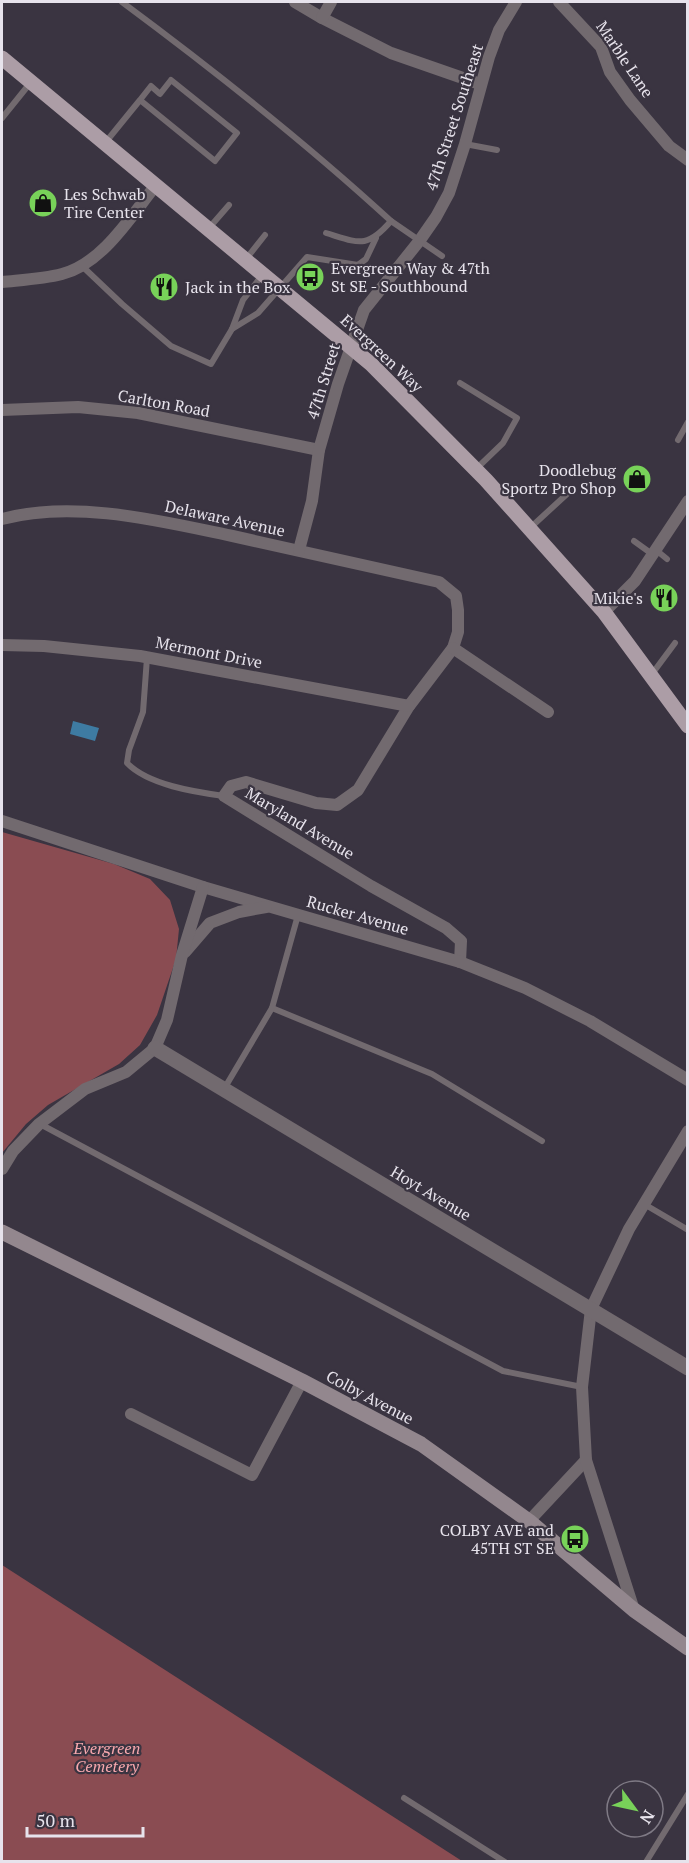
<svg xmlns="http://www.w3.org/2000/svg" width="689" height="1863" viewBox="0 0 689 1863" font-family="'PT Serif',serif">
  <rect width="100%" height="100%" fill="#3a3441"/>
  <g fill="#8a4c52">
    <polygon points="2,832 114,864 150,879 170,900 179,929 176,959 157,1015 140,1045 119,1064 48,1105 26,1124 2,1153"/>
    <polygon points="2,1565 462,1861 2,1861"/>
  </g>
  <polygon fill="#3e7ba2" points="73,721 99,728 95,741 70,734"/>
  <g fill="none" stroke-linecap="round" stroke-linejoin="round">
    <g stroke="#726a6f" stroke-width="6">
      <path d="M122,2C215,71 305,142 391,221"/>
      <polyline points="2,118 31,82"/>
      <polyline points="105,143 140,100 215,161 237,133 171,80 160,94 151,86 140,100"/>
      <polyline points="465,144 497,150"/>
      <polyline points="209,228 229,205"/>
      <path d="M326,233C359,243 367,249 391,221L442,256"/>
      <polyline points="246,259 265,235"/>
      <polyline points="82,266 122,304 171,346 211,364 232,329 243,300 263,274"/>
      <polyline points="232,329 258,313 307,257 358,265 366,259 376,238"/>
      <polyline points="460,383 517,418 503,443 476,469"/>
      <polyline points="678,440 688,422"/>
      <polyline points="530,528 567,494"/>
      <polyline points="634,541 652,554"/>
      <polyline points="656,550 667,559"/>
      <path d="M147,658L143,712L129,750L127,763C148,785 195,792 224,796"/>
      <polyline points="652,674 675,643"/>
      <polyline points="272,1008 432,1074 542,1141"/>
      <polyline points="224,1089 272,1008 298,915"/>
      <polyline points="40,1124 503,1371 582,1387"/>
      <polyline points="644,1204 688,1230"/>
      <polyline points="404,1798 505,1862"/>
      <polyline points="646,1862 688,1794"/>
    </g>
    <g stroke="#726a6f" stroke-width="12">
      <polyline points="295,2 322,18 391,53 480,84"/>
      <polyline points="559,2 601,47 610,72 630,100 669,146 688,160"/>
      <polyline points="322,18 331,2"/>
      <path d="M2,282C21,280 43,279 62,274C102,264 131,216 156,185"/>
      <polyline points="2,410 78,407 138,413 319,450"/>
      <path d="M2,519C76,499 164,522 237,537C304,552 371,567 439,582L456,596L458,610V632L453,648L409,706L358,790L337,805L316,803L246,782L231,786L224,796L371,886L446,928L461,941L460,962"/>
      <polyline points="299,550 312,501 319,450 338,384 364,310 420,240 436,217 449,193 465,144 489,57 499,30 516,2"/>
      <polyline points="604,612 635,581 688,501"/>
      <polyline points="2,645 44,646 140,656 409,706"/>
      <polyline points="453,648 548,712"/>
      <polyline points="2,821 203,887 460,962 525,988 590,1021 688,1080"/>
      <polyline points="185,952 210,923 239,912 266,907"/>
      <polyline points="2,1169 13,1151 39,1124 85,1089 126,1072 155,1048 167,1020 182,955 203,887"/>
      <polyline points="131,1414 252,1475 302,1381"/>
      <polyline points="529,1521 586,1460"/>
      <polyline points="634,1610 586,1460 582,1387 591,1309 629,1229 688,1131"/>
    </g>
    <polyline stroke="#726a6f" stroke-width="15" points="155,1048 688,1368"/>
    <polyline stroke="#93878e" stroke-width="15" points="2,1232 302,1381 421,1444 529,1521 634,1610 688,1648"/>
    <polyline stroke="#ac9da6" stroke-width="15" points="2,58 371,364 486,480 604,612 688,726"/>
  </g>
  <defs>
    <g id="shop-disc" transform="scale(1.5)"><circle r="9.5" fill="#78d259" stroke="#3a3441"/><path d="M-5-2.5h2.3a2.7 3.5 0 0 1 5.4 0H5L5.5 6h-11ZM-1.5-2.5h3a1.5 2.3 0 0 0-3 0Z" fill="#111"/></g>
    <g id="bus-disc" transform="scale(1.5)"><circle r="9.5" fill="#78d259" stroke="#3a3441"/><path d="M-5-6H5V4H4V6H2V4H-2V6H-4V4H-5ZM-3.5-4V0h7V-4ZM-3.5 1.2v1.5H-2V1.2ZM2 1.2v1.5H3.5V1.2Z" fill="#111"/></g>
    <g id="restaurant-disc" transform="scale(1.5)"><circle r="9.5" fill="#78d259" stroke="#3a3441"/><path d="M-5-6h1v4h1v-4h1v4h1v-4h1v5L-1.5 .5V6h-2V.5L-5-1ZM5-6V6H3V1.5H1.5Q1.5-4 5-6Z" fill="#111"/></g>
  </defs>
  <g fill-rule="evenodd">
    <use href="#shop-disc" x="43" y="203"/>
    <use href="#bus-disc" x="310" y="277"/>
    <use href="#restaurant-disc" x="164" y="287"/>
    <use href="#shop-disc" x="637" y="479"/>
    <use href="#restaurant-disc" x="664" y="598"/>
    <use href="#bus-disc" x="575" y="1539"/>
  </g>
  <g text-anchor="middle" stroke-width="4.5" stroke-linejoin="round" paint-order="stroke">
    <g font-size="16" fill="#e7e3ec" stroke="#3a3441">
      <text transform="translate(625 59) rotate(56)" y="6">Marble Lane</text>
      <text transform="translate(454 117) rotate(-72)" y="6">47th Street Southeast</text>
      <text transform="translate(382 353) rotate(43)" y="6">Evergreen Way</text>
      <text transform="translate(323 381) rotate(-73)" y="6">47th Street</text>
      <text transform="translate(164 403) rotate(10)" y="6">Carlton Road</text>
      <text transform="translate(225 518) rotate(12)" y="6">Delaware Avenue</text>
      <text transform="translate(209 652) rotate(11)" y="6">Mermont Drive</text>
      <text transform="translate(300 823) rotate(31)" y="6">Maryland Avenue</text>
      <text transform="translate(358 915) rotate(16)" y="6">Rucker Avenue</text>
      <text transform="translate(431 1193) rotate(31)" y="6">Hoyt Avenue</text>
      <text transform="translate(370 1397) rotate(28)" y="6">Colby Avenue</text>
    </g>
    <g font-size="16" fill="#e7e3ec" stroke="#3a3441" text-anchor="start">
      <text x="64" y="200">Les Schwab<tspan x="64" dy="18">Tire Center</tspan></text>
      <text x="331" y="274">Evergreen Way &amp; 47th<tspan x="331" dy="18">St SE - Southbound</tspan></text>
      <text x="185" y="293">Jack in the Box</text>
      <text x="616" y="476" text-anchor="end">Doodlebug<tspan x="616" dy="18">Sportz Pro Shop</tspan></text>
      <text x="643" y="604" text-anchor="end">Mikie's</text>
      <text x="554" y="1536" text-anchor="end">COLBY AVE and<tspan x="554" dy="18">45TH ST SE</tspan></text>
    </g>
    <g font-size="16" font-style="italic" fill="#f8a8ae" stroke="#3a3441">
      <text x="107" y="1754">Evergreen<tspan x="107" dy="18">Cemetery</tspan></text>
    </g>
  </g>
  <rect width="689" height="1863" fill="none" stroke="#e7e3ec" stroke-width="6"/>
  <g transform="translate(635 1809) rotate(123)"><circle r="28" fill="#3a3441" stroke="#7f7a85" stroke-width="1.5"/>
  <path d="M0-4.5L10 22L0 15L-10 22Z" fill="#78d259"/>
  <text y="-9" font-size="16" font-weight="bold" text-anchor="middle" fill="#e7e3ec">N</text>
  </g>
  <path d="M27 1827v9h116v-9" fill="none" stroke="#e7e3ec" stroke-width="3"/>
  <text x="36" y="1827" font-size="18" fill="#e7e3ec" stroke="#3a3441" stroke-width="4.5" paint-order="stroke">50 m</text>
</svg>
